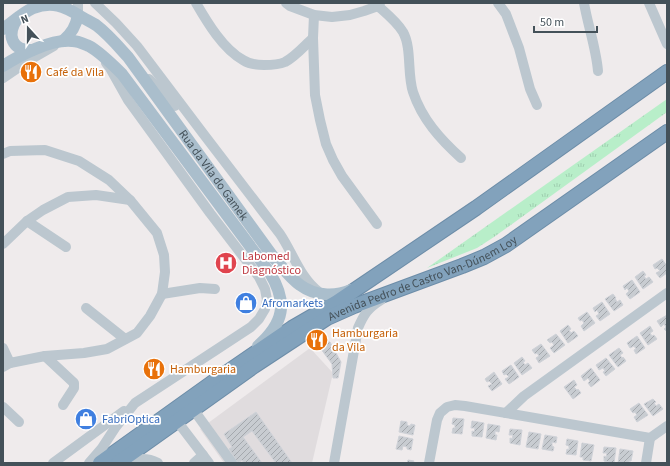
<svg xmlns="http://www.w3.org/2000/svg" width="670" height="466" viewBox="0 0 670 466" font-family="'Source Sans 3',sans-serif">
  <defs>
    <pattern id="grass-tufts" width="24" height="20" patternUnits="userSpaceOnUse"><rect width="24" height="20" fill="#b8eec9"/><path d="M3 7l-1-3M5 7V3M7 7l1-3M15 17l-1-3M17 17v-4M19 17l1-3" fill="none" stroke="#9fceaf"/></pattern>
    <pattern id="building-hatch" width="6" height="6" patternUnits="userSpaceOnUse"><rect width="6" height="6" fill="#c8ccd1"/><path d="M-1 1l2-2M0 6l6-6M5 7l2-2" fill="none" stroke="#a4a8ad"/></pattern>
  </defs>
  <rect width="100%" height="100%" fill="#efebec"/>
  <polygon fill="#e0dcde" points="310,348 333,373 312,463 224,463 200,429"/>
  <polygon fill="url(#grass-tufts)" points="667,99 667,112 494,237 477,248 427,268"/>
  <g fill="url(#building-hatch)" stroke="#cfd2d8">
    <polygon points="662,259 667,266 667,273 660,278 656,273 660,271 657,268 655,269 653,265"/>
    <polygon points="643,271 646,275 644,276 646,279 649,277 653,282 643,289 635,277"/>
    <polygon points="632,280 640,292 630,299 626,294 629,291 627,288 625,290 623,286"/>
    <polygon points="613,294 616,298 615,298 617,302 620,300 623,305 614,311 605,299"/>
    <polygon points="602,302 610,314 600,321 596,316 599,314 597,310 595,312 593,308"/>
    <polygon points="587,312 595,323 584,331 581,326 584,323 582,320 580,321 578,318"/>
    <polygon points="667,315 667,332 664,329 666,327 664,324 661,327 657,321"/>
    <polygon points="568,325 571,329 569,330 571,333 574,331 578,336 568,343 560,331"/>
    <polygon points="650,326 653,331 650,333 652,336 654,335 657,339 648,345 640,333"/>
    <polygon points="556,334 565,345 554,353 550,348 554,345 552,342 550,343 547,340"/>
    <polygon points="637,336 645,348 636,354 634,350 636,349 634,346 630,348 627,343"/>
    <polygon points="315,341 330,342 341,362 338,378 333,378 332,364"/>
    <polygon points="541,344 550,356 539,363 536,358 539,356 537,353 535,354 532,350"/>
    <polygon points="619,348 623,353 620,355 622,358 623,357 626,361 618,367 609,355"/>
    <polygon points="522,357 525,361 523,362 525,365 528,363 532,368 522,375 514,363"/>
    <polygon points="606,358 615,369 606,376 603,372 605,371 603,368 599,370 596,365"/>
    <polygon points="511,365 519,377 509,384 505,379 509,377 506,374 504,375 502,371"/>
    <polygon points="591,368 600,380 591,387 588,383 590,381 588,378 584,381 581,376"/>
    <polygon points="494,372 502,384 492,391 488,386 492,384 489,381 487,382 485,379"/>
    <polygon points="574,380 577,385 574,387 577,390 578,389 581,393 573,399 564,387"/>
    <polygon points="653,399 656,402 654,403 656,406 659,404 663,409 653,416 644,404"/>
    <polygon points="639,403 648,415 637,422 634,417 637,415 635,412 633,413 630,409"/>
    <polygon points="256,412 292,463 276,463 252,431 243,437 262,463 244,463 242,460 238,463 229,449 232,447 224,434"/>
    <polygon points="453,418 464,419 462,434 452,433 453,428 455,428 455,425 452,424"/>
    <polygon points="401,421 407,422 407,425 410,426 411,424 415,425 413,435 399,432"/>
    <polygon points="472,421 484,423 482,437 472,436 472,431 474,432 475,428 471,428"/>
    <polygon points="488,424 500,426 499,432 495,431 495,435 497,435 496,440 486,438"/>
    <polygon points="510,429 522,430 520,445 510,443 510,438 512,439 513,435 509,435"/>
    <polygon points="529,432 541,434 538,449 526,447"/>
    <polygon points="545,435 557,437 556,443 552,442 552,446 554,447 553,451 542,449"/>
    <polygon points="399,436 413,439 411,450 407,449 407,447 403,446 402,450 396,449"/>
    <polygon points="567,439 578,441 576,455 566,454 567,449 569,450 569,446 566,445"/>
    <polygon points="582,443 594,445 591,461 583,460 583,457 580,457"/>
    <polygon points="604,447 616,448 614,463 604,461 604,456 606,457 607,453 603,453"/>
    <polygon points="620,449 633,451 631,461 629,461 629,463 618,463"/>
    <polygon points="408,460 414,461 413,463 407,463"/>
  </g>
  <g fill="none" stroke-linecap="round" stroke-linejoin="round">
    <g stroke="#6d8da8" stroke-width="16">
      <g id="highway">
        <polyline points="100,463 223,375 292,328 337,302 476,208 667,72"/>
        <path id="s2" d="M118,463L254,366L327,318L354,306L462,266L484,257L506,245L667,132"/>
      </g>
    </g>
    <g stroke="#bcc7cf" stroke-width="10">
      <polyline points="78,3 78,15"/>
      <path d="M95,3L116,23L137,46L205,136L280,234C293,253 300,278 319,292"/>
      <path d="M196,3C207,22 223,49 243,60C249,64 257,65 264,65C271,65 278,65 285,62C296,56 304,46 313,38"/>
      <polyline points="286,3 290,6 314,15 332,17 350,15 364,11 378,6 380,3"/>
      <polyline points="498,3 506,14 519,48 530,89 537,105"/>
      <path d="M584,3C588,26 596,48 598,71"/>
      <polyline points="649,3 667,44"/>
      <path d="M378,6C387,14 397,22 403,32C412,48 407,74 413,92C422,119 440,139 461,158"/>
      <polyline points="314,15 313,38 315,95 320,120 326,144 333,160 342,176 377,224"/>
      <polyline points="3,78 28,61 54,46"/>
      <polyline points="149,79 175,106"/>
      <polyline points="3,154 10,151 45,150 79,161 109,180 130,200 157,233 164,255 165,272 162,294 150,316 137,333 107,349 84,353 45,356 10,363 3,367"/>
      <polyline points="27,221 66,247"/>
      <polyline points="3,244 27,221 43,210 68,197 96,195 130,200"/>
      <polyline points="162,294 200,288 215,289"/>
      <polyline points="86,308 125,339"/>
      <polyline points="3,348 10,363"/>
      <polyline points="45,356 74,383 74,388 63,405"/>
      <polyline points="3,407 19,422"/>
      <polyline points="193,409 232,463"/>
      <polyline points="506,413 524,396 667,293"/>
      <polyline points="177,421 209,463"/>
      <polyline points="53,463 124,411"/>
      <polyline points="89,463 102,448 115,428 135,403 219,348 251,327 259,319 265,309 267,300 265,289 259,277 210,213 128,100 110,68 106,63"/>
      <path d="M127,463C137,458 148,458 158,463"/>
      <polyline points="194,463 203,455"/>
      <path d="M334,463L358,328C364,314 368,308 381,300"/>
      <polyline points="429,463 437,420 440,413 447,407 455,405 465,406 650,438 667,426"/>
      <polyline points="646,463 650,438"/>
    </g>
    <g stroke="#aabecc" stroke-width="12">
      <path d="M17,19C6,35 12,51 32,50"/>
      <path id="s1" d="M3,29C13,22 22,13 33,8C52,1 64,6 80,16C85,19 91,22 96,25C108,34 118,46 128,57L274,258C282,267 291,279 300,285C315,296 334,297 351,290"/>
      <path d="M63,41C72,33 76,26 78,15"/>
      <path d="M3,66C20,55 51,39 72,41C78,41 84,44 89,46C100,52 113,65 122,74L270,273C288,303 284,323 258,346"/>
    </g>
    <use href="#highway" stroke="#82a2bc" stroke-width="14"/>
  </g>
  <defs>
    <g id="restaurant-disc" transform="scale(1.15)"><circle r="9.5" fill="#e8710a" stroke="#fff"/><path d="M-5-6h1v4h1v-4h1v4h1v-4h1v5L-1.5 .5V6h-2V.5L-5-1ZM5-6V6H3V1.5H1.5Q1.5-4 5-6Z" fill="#fff"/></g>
    <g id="hospital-disc" transform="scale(1.15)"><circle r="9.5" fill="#e0444e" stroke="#fff"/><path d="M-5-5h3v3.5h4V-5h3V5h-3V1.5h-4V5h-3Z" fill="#fff"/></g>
    <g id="shop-disc" transform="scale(1.15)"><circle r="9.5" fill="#3f7fe0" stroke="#fff"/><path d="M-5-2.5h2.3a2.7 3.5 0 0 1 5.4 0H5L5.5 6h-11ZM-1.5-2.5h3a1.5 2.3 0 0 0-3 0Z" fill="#fff"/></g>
  </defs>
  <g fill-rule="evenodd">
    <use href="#restaurant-disc" x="31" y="72"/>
    <use href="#hospital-disc" x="226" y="263"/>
    <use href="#shop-disc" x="246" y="303"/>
    <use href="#restaurant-disc" x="317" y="340"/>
    <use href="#restaurant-disc" x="154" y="369"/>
    <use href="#shop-disc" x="86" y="419"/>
  </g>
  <g text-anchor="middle" stroke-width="3.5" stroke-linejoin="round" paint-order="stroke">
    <g font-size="12" fill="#c56008" stroke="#fff" text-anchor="start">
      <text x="46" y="76">Café da Vila</text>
      <text x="332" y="337">Hamburgaria<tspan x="332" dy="14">da Vila</tspan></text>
      <text x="170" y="373">Hamburgaria</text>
    </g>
    <g font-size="12" fill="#445159" stroke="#fff">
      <text dy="4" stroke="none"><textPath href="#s1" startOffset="296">Rua da Vila do Gamek</textPath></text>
      <text dy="4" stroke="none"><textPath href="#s2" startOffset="358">Avenida Pedro de Castro Van-Dúnem Loy</textPath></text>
    </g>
    <g font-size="12" fill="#be3a42" stroke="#fff" text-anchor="start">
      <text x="242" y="260">Labomed<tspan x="242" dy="14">Diagnóstico</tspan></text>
    </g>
    <g font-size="12" fill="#366cbe" stroke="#fff" text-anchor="start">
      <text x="262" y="307">Afromarkets</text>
      <text x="102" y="423">FabriOptica</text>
    </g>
  </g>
  <rect width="670" height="466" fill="none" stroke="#445159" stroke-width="8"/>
  <g transform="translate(28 28) rotate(339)" stroke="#ffffff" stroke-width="3" paint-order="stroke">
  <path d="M0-3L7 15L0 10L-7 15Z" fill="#445159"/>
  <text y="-6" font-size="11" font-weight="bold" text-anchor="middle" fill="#445159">N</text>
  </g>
  <path d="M534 26v6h63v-6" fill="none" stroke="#445159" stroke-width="2"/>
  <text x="540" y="26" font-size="12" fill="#445159" stroke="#ffffff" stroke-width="3" paint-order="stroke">50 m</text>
</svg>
